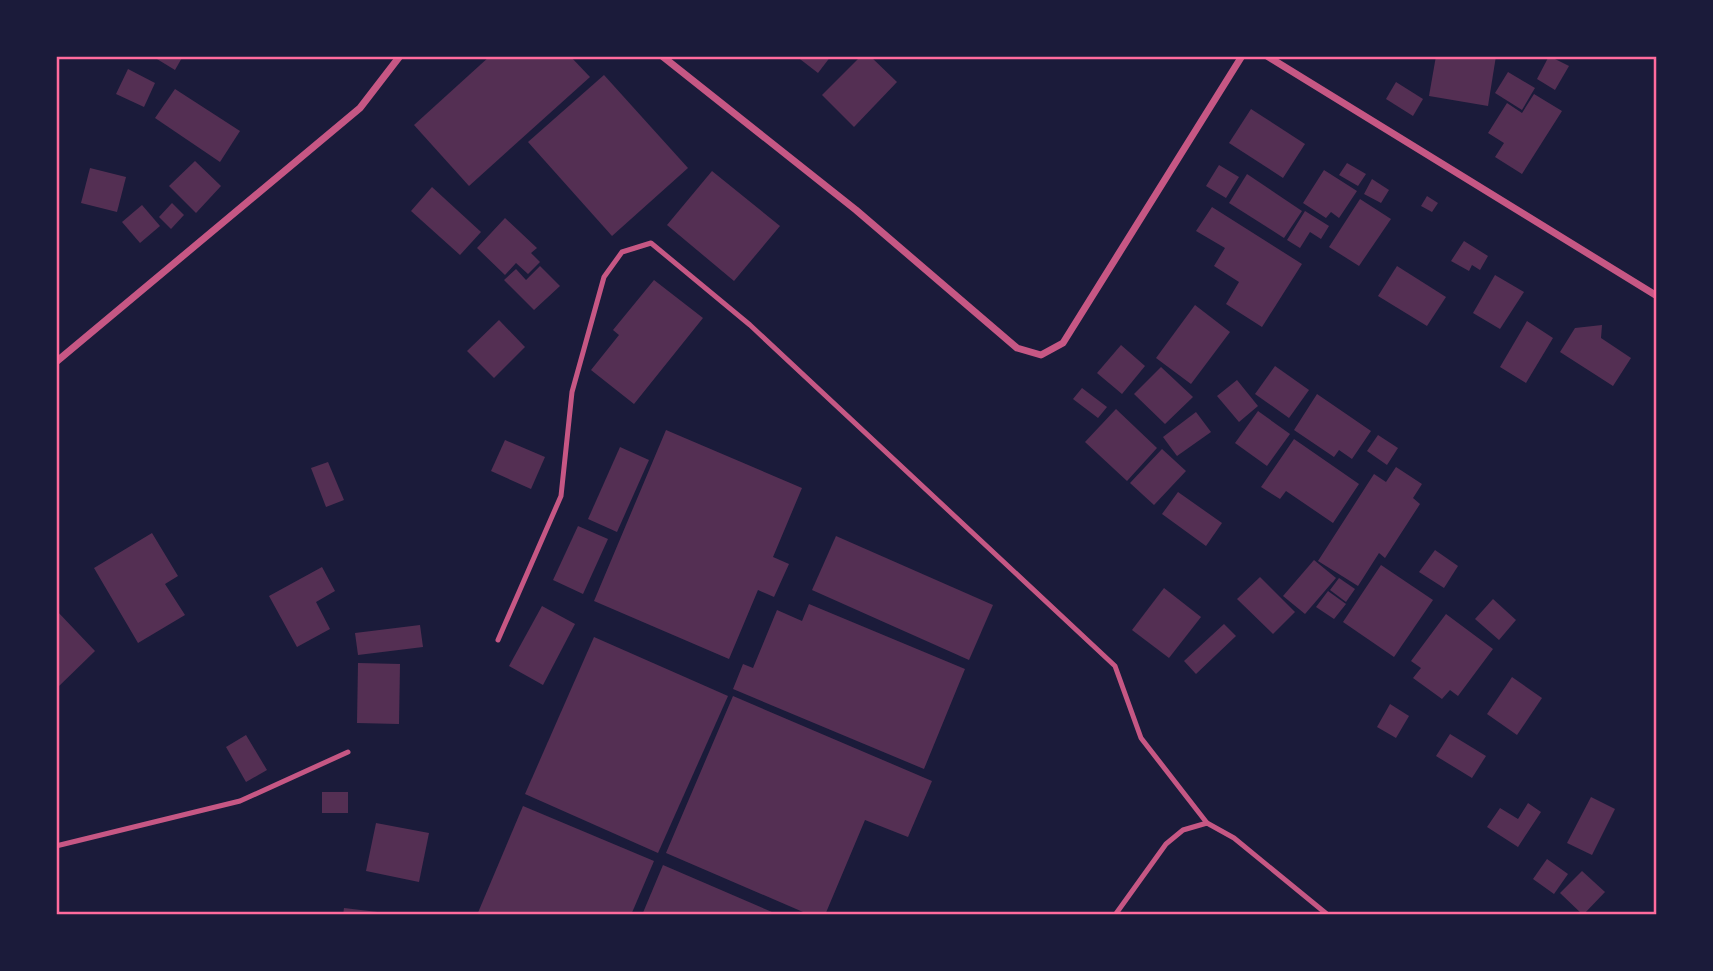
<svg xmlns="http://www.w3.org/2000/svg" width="1713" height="971" viewBox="0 0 1713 971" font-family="Ubuntu,sans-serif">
  <rect width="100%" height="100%" fill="#1b1b3a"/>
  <g fill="#542f53">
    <polygon points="152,56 183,56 175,70"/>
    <polygon points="490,56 570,56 590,77 469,186 414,125"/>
    <polygon points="796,56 831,56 818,73"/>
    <polygon points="861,56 870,56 897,82 854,127 822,95"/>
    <polygon points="1436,56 1496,56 1488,106 1429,96"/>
    <polygon points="1549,56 1569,66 1555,90 1537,79"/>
    <polygon points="128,69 155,83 144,107 116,94"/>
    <polygon points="1508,72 1535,88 1522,110 1495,93"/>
    <polygon points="604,75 688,168 612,236 528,142"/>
    <polygon points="1396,82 1423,99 1413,116 1386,99"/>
    <polygon points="175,89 240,131 220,162 155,118"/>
    <polygon points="1534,94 1562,111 1522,174 1495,157 1504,143 1488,133 1507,103 1522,113"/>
    <polygon points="1251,109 1305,144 1283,178 1229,143"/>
    <polygon points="195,161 221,186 196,213 169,186"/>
    <polygon points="1347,163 1366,174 1358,186 1339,175"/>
    <polygon points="1219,165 1239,177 1226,198 1206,186"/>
    <polygon points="90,168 126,177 117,212 81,203"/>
    <polygon points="1324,170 1357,191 1339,218 1331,212 1326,218 1303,203"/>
    <polygon points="712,171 780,226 734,281 667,225"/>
    <polygon points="1247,174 1302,211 1284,238 1229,203"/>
    <polygon points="1372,179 1389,190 1381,203 1364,194"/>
    <polygon points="432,187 481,232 460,255 411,211"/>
    <polygon points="1427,196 1438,203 1432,212 1421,206"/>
    <polygon points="1360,199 1391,219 1359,266 1329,247"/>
    <polygon points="172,203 184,215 171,229 159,217"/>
    <polygon points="142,205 160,226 140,243 122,222"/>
    <polygon points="1212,207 1302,264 1262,327 1226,304 1239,282 1214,266 1225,248 1196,231"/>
    <polygon points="1305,211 1329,226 1321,239 1310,232 1300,248 1287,240"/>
    <polygon points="505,218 537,248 531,253 540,262 528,274 516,263 505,275 477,248"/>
    <polygon points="1464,241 1488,256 1480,270 1472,265 1469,271 1451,261"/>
    <polygon points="540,266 560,286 534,310 504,280 516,269 526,280"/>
    <polygon points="1397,266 1446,297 1427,326 1378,296"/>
    <polygon points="1495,275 1524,292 1500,329 1473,313"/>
    <polygon points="654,280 703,318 634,404 591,370 619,335 613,330"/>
    <polygon points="1195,305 1230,332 1191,384 1156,358"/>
    <polygon points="499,320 525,347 494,378 467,351"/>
    <polygon points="1527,321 1553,338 1526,383 1500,367"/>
    <polygon points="1602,325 1601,338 1631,358 1613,386 1560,352 1575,328"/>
    <polygon points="1121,345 1145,366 1122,394 1097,373"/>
    <polygon points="1275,366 1309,390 1289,418 1255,394"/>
    <polygon points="1161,367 1193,397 1165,424 1134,394"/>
    <polygon points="1237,380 1258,406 1239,422 1217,396"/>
    <polygon points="1082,388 1107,407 1098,418 1073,399"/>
    <polygon points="1317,394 1371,431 1352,459 1339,450 1334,457 1294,430"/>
    <polygon points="1116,409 1157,448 1127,481 1085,442"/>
    <polygon points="1258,411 1290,434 1267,466 1235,443"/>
    <polygon points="1196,412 1211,432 1177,456 1163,437"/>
    <polygon points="666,430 802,488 773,557 789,564 774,597 758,590 729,659 594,601"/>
    <polygon points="1378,435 1398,448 1387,465 1367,451"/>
    <polygon points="1294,439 1359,484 1333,523 1286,491 1280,499 1261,487"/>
    <polygon points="505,440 545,457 531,489 491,471"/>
    <polygon points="620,447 649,460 617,532 588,519"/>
    <polygon points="1162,449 1186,471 1154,505 1130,483"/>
    <polygon points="328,462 344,500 326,507 311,468"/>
    <polygon points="1396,467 1422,484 1413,498 1420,504 1385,558 1379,553 1358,586 1318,561 1374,474 1386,482"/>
    <polygon points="1178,492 1222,523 1206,546 1162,514"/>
    <polygon points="578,526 608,539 583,594 553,580"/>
    <polygon points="152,533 178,576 165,584 185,615 138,643 94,568"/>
    <polygon points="836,536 993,605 969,660 812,590"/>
    <polygon points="1435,550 1458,566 1444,588 1419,572"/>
    <polygon points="1314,560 1336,578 1305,614 1283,596"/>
    <polygon points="1381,565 1433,600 1394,657 1343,622"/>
    <polygon points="322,567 335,591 316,602 330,629 297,647 269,596"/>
    <polygon points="1260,577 1295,612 1273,634 1237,599"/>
    <polygon points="1339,578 1355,589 1346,602 1330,590"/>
    <polygon points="1164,588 1201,617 1169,658 1132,630"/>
    <polygon points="1328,591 1346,604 1334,619 1316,607"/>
    <polygon points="1493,599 1516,620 1499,640 1475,619"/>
    <polygon points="809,604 965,669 924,769 733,689 743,664 753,668 777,610 802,621"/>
    <polygon points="542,606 575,624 543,685 509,666"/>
    <polygon points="56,610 95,651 56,689"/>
    <polygon points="1446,614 1493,649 1458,696 1450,690 1442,699 1413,678 1421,668 1411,661"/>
    <polygon points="1224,624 1236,636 1196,674 1184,661"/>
    <polygon points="420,625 423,647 358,655 355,633"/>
    <polygon points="594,637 728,696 658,853 525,794"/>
    <polygon points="358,663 400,664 399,724 357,723"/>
    <polygon points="1512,677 1542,698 1517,735 1487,714"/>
    <polygon points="733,696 932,781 908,837 865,820 825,915 810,915 666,853"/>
    <polygon points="1390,704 1409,716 1396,738 1377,727"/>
    <polygon points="1450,734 1486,756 1472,778 1436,756"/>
    <polygon points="246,735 267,770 246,782 226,747"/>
    <rect x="322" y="792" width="26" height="21"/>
    <polygon points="1591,797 1615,809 1592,855 1567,843"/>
    <polygon points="1528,803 1541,812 1518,847 1487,827 1500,808 1518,819"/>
    <polygon points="523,806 654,861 631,915 477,915"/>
    <polygon points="376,823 429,833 419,882 366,871"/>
    <polygon points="1547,859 1568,874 1554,894 1533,879"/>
    <polygon points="663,865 779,915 642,915"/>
    <polygon points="1582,871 1605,892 1583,915 1560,893"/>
    <polygon points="344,908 386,913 386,915 343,915"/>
  </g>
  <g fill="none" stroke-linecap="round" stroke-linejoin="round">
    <g stroke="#c65784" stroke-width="5">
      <polyline points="498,640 561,496 572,392 604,277 622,252 651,243 750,325 1115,666 1141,738 1207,823"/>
      <polyline points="56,846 240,801 348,752"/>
      <polyline points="1115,915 1166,844 1183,830 1207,823 1234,838 1328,915"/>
    </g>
    <g stroke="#c65784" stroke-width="7">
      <polyline points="662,56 856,210 1017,348 1041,355 1063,343 1242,56"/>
      <polyline points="1267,56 1657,296"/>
      <polyline points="56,362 360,108 400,56"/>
    </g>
  </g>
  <rect width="1713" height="971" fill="none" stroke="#1b1b3a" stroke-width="116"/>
  <rect x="58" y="58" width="1597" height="855" fill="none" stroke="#ff6b9d" stroke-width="2.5"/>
</svg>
